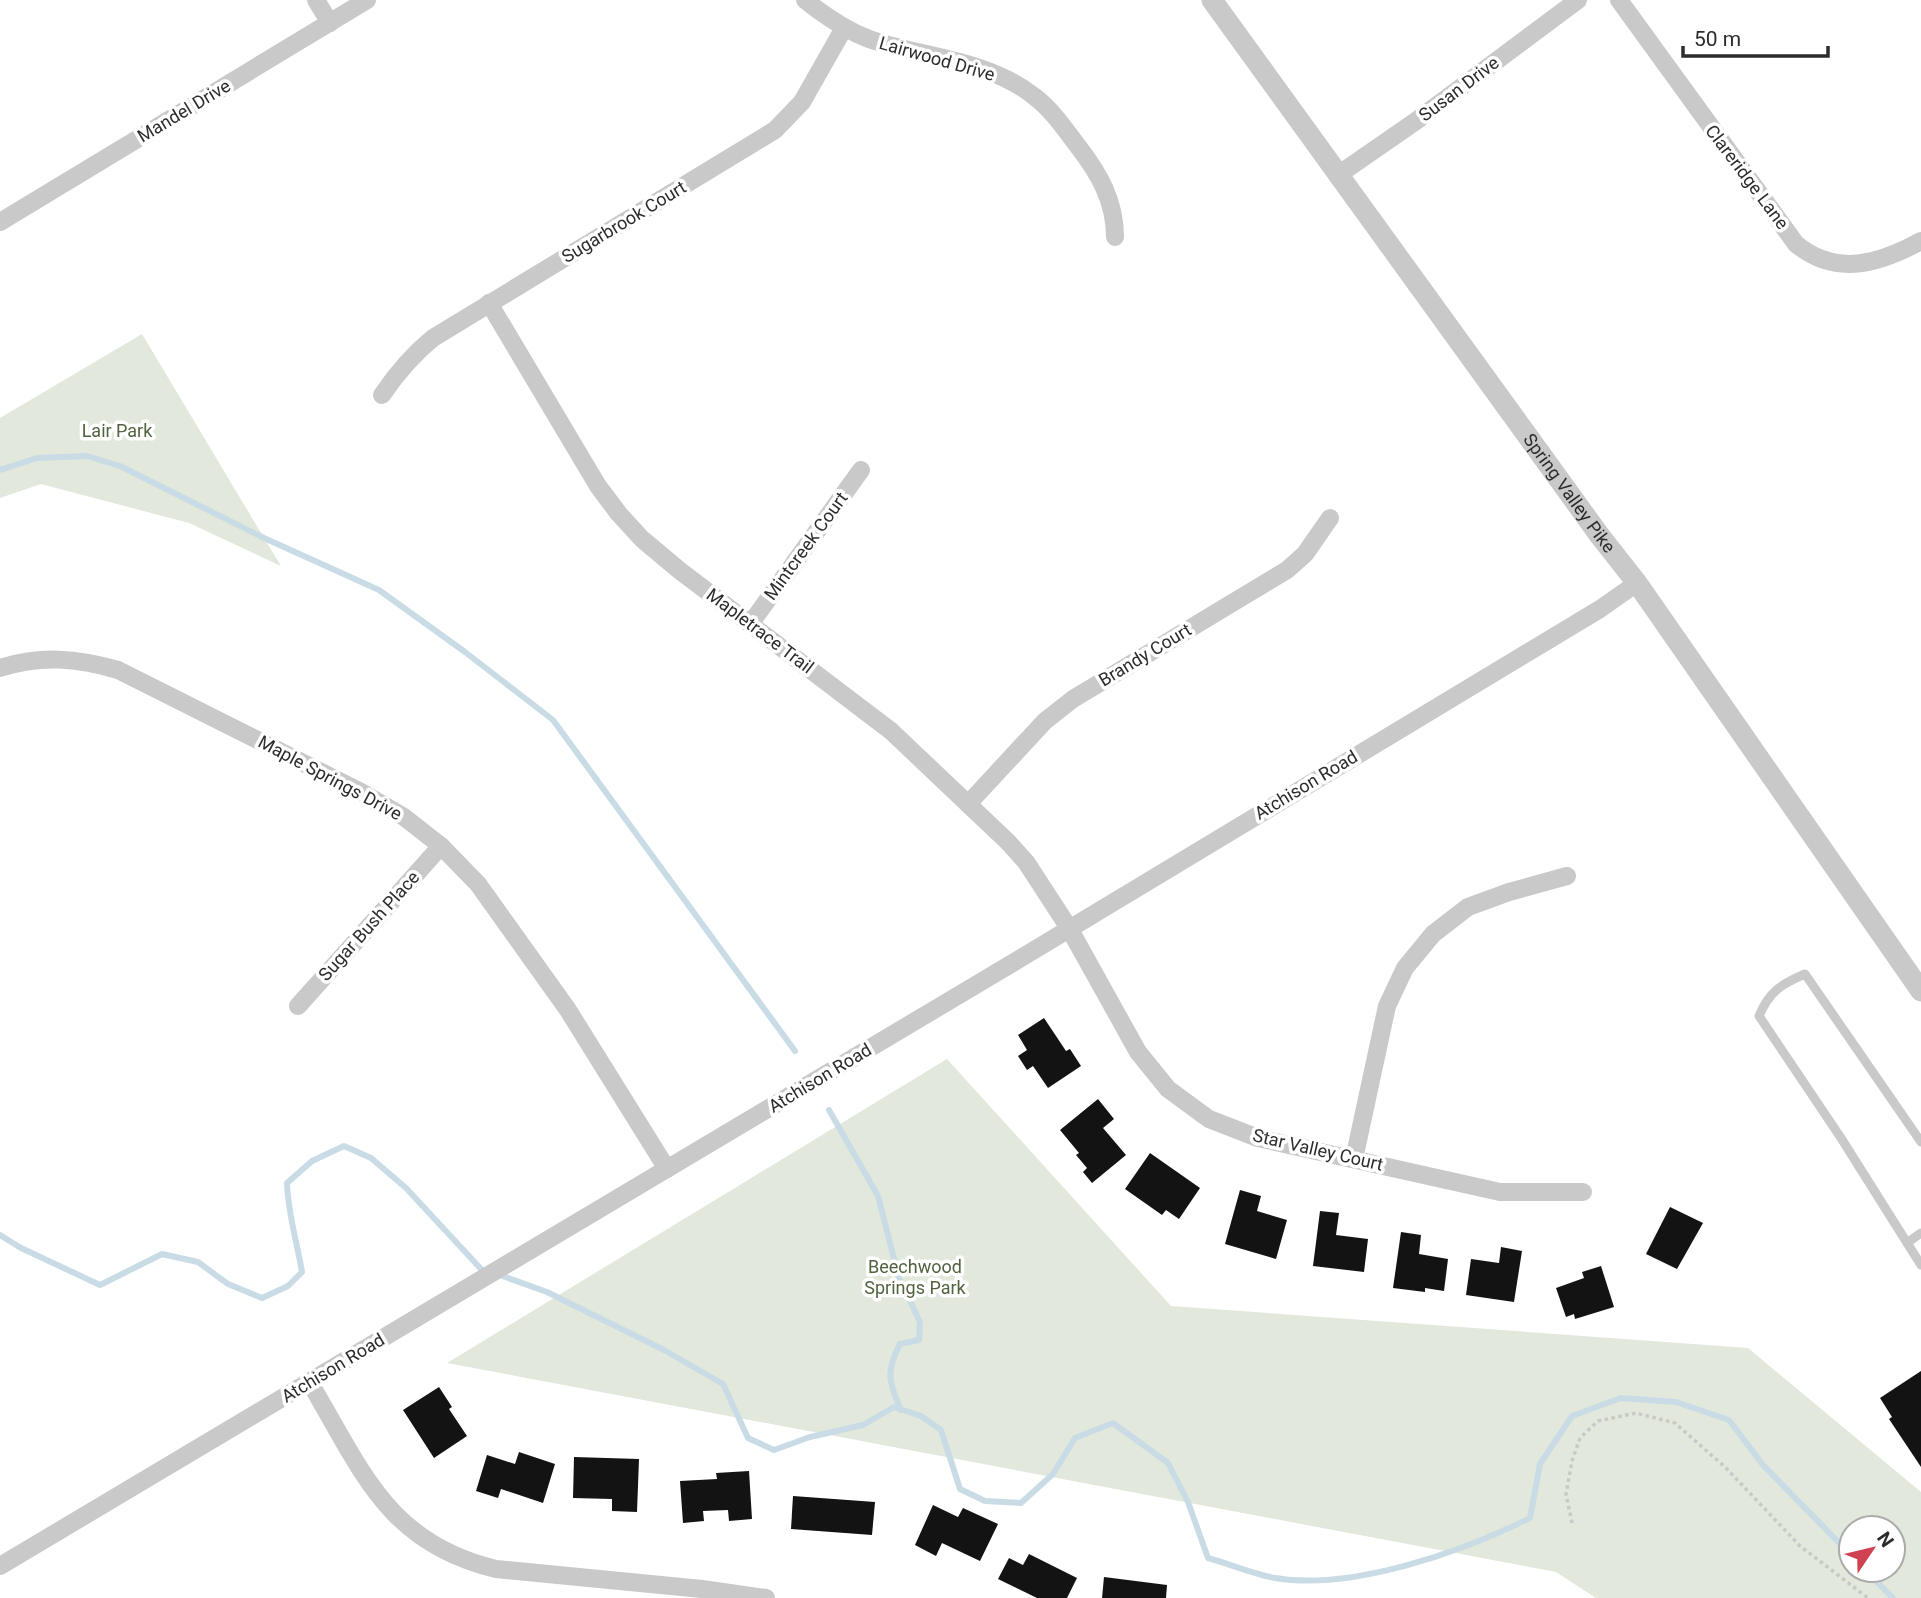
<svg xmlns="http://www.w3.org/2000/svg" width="1921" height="1598" viewBox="0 0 1921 1598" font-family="Roboto,sans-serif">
  <rect width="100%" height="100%" fill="#fff"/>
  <g fill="#e2e8db" fill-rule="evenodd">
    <polygon points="142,334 264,538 281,566 189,523 41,484 0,498 0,418"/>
    <path d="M947,1059L1171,1306L1748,1348L1921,1492V1598H1596L1556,1572L447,1363ZM1893,1528V1570H1851V1528Z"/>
  </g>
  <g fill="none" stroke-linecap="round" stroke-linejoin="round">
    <g stroke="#c9dce6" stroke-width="6">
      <polyline points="0,470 37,458 87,456 120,466 264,538 379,590 465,652 553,720 795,1051"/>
      <path d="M829,1110L878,1196L899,1278L920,1322L919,1340L900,1344C885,1373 889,1381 901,1410"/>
      <path d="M0,1235L21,1248L100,1285L162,1254L198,1262L228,1284L262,1298L288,1286L302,1272C297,1242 288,1214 287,1183L312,1161L344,1146L371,1158L406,1188L481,1269L487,1271"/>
      <path d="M497,1274L547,1292L664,1350L723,1384L748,1438L774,1450L810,1437L863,1425L894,1407L921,1416L941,1430L960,1489L985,1501L1021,1503L1053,1474L1075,1438L1113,1423L1168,1463L1188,1502L1208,1558C1230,1564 1253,1574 1275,1578C1351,1591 1462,1552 1530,1518L1540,1464L1572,1416L1621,1398L1676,1402L1729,1420L1763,1465L1851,1555"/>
      <polyline points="1865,1570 1893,1598"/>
    </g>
  </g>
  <g fill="#131313">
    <polygon points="1044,1018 1066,1051 1070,1049 1081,1066 1048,1088 1033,1066 1027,1070 1018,1056 1027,1050 1018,1035"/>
    <polygon points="1098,1099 1114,1119 1103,1128 1126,1155 1092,1183 1083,1172 1087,1168 1076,1155 1079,1153 1060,1130"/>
    <polygon points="1150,1153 1200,1188 1179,1219 1166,1210 1162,1215 1125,1189"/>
    <polygon points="1240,1190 1261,1196 1257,1211 1287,1220 1276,1259 1225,1244"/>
    <polygon points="1670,1207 1703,1223 1677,1269 1646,1254"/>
    <polygon points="1320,1211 1339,1213 1336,1235 1368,1239 1364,1272 1313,1266"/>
    <polygon points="1401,1232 1421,1235 1419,1254 1448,1259 1444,1291 1425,1288 1425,1292 1393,1288"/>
    <polygon points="1501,1247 1522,1251 1514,1302 1466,1295 1471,1259 1499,1263"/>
    <polygon points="1601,1266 1614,1307 1575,1319 1574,1314 1566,1317 1556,1288 1584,1278 1582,1272"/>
    <polygon points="1921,1371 1921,1467 1889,1419 1892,1417 1880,1398"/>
    <polygon points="439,1387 452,1407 449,1409 467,1436 434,1458 403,1410"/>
    <polygon points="519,1452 555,1464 543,1503 501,1489 498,1498 476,1491 487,1455 515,1464"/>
    <polygon points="574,1457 639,1459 637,1512 612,1511 612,1499 573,1498"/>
    <polygon points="749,1471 752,1519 729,1521 728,1510 703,1511 704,1521 683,1523 680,1481 717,1479 716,1473"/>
    <polygon points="793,1496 875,1502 872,1535 791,1529"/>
    <polygon points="933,1505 958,1517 963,1508 998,1524 980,1561 942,1543 936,1556 915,1545"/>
    <polygon points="1029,1554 1077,1578 1067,1598 1037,1598 998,1579 1009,1558 1023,1565"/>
    <polygon points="1104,1577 1167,1585 1166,1598 1102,1598"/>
  </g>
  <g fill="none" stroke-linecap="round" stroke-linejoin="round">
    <polyline stroke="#c9c9c9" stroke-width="3.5" stroke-dasharray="3.5 3.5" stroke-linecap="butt" points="1572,1523 1566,1494 1572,1461 1580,1438 1598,1421 1636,1413 1675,1423 1726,1468 1800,1546 1868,1598"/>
    <g stroke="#c9c9c9" stroke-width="9">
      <path d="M1921,1142L1805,974C1781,984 1769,992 1759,1016L1841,1138L1921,1265"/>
      <polyline points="1907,1243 1921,1233"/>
    </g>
    <g stroke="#c9c9c9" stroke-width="18">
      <polyline points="316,0 330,23"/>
      <path d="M805,0C825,16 845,30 869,39C924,58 988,59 1035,97C1052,110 1064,128 1077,145C1099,173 1115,201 1115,237"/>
      <path d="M1619,0L1796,244C1836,277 1879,264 1921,241"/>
      <polyline points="1338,175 1416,121 1578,0"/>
      <polyline points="0,222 367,0"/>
      <polyline points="489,303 598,486 619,514 642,539 679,570 891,731 1008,842 1026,862 1069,928 1138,1052 1168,1089 1209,1119 1258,1138 1500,1192 1583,1192"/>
      <path d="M382,395C397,373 412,355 433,338L775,130L802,102L844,28"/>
      <polyline points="751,623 861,470"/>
      <path d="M0,668C41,655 77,658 118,670L363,793L404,817L441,846L478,884L568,1010L667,1169"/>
      <polyline points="968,804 1045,721 1073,699 1287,570 1305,554 1330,518"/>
      <polyline points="298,1006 441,846"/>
      <polyline points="1354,1159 1387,1006 1405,968 1433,934 1468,907 1509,892 1567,876"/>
      <path d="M310,1383C362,1470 387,1543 496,1569L702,1589L766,1598"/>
      <polyline points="0,1566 1011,964 1600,609 1637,583"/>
    </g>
    <path stroke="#c9c9c9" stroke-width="21" id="s1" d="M1212,0L1600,536L1637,583L1921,991"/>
  </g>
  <g text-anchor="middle" stroke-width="7" stroke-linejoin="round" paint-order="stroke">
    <g font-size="18" fill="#2c2c2c" stroke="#fff">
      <text transform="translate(937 59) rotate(16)" y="6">Lairwood Drive</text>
      <text transform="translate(1459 89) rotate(-37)" y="6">Susan Drive</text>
      <text transform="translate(184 111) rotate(-31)" y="6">Mandel Drive</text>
      <text transform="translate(1747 177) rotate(53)" y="6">Clareridge Lane</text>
      <text transform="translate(624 222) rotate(-31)" y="6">Sugarbrook Court</text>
      <text dy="6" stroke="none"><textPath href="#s1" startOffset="609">Spring Valley Pike</textPath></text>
      <text transform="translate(806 546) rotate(-54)" y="6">Mintcreek Court</text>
      <text transform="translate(760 631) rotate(37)" y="6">Mapletrace Trail</text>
      <text transform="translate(1145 655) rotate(-31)" y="6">Brandy Court</text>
      <text transform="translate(330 778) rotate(28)" y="6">Maple Springs Drive</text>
      <text transform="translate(1306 785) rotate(-31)" y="6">Atchison Road</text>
      <text transform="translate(369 926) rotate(-48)" y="6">Sugar Bush Place</text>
      <text transform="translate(820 1078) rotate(-31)" y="6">Atchison Road</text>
      <text transform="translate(1318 1150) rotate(13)" y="6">Star Valley Court</text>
      <text transform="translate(333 1368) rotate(-31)" y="6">Atchison Road</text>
    </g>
    <g font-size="18" fill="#51623f" stroke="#fff">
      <text x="117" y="437">Lair Park</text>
      <text x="915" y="1273">Beechwood<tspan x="915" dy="21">Springs Park</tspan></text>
    </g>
  </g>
  <g transform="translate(1872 1549) rotate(55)"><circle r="33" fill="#ffffff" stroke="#ababab" stroke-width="2"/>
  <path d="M0-5L12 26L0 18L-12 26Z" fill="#d04151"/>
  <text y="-10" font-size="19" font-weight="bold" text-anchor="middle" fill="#2c2c2c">N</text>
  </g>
  <path d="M1683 46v10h145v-10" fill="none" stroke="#2c2c2c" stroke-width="3.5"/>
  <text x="1694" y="46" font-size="21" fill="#2c2c2c" stroke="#ffffff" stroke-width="5" paint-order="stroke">50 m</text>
</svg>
